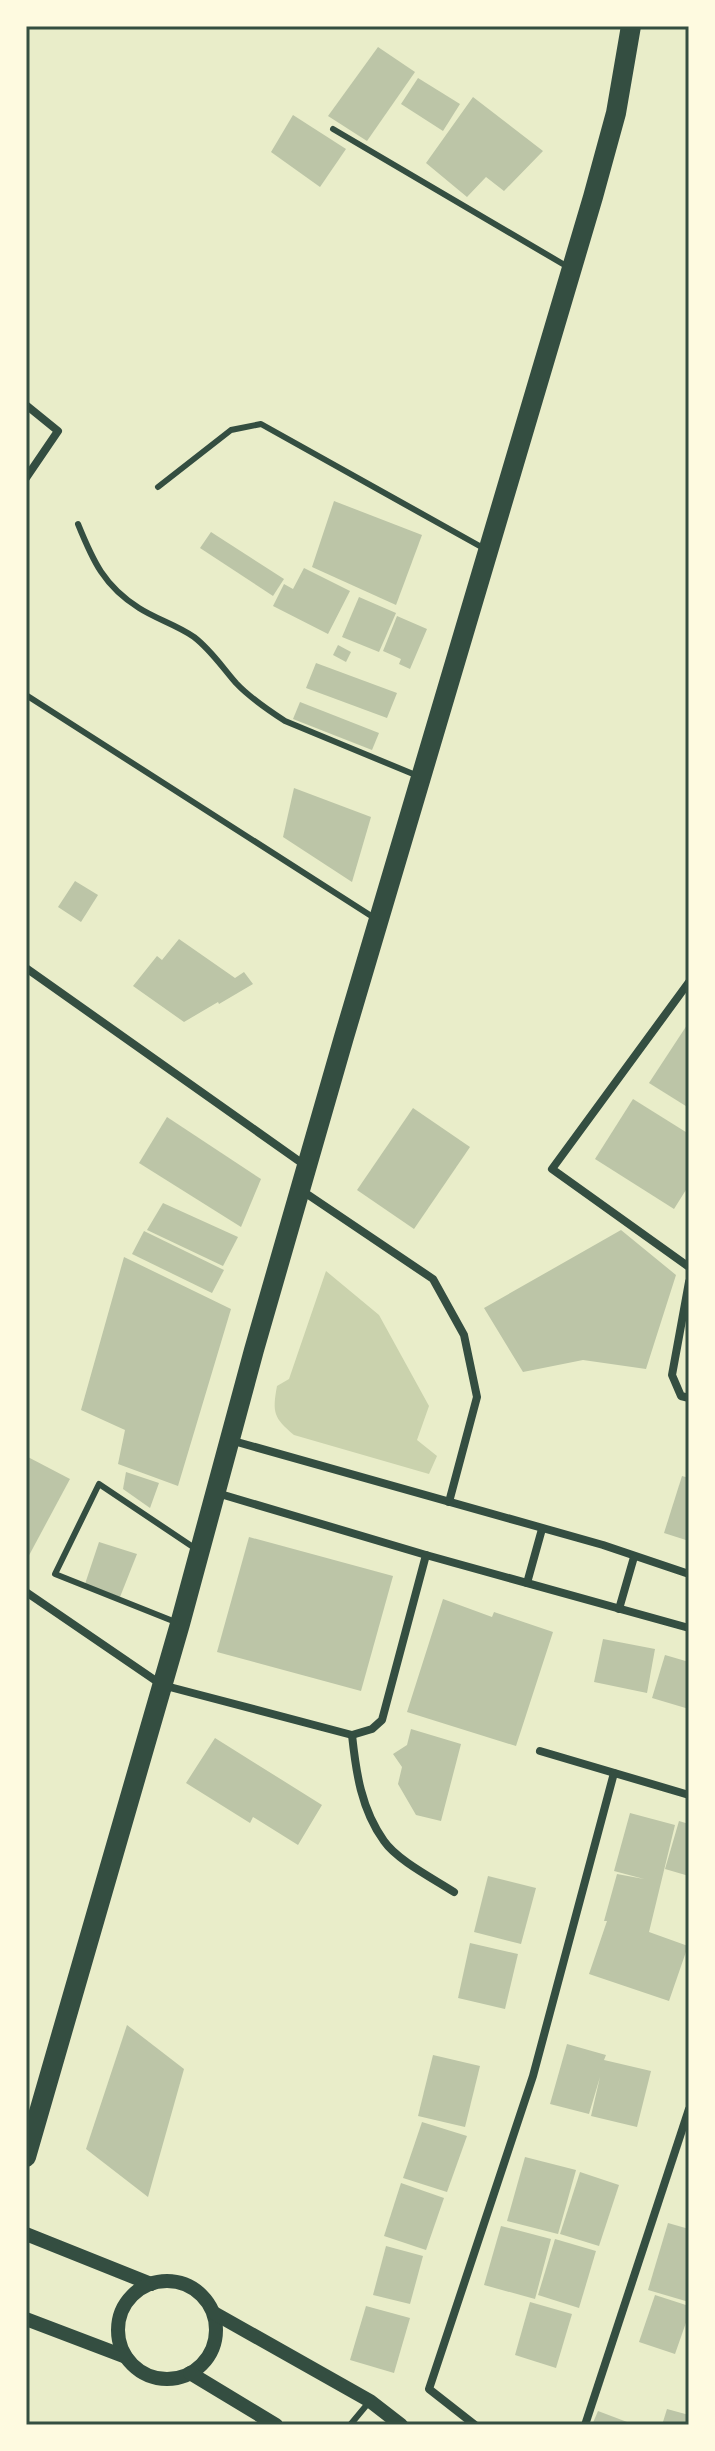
<svg xmlns="http://www.w3.org/2000/svg" width="715" height="2451" viewBox="0 0 715 2451" font-family="'Roboto Condensed',sans-serif">
  <rect width="100%" height="100%" fill="#e9edc9"/>
  <path fill="#cad2ad" d="M326,1271L379,1315L429,1406L417,1440L437,1456L429,1474L294,1435C274,1418 272,1413 277,1386L289,1379Z"/>
  <g fill="#bcc5a7">
    <polygon points="378,47 415,72 367,141 328,116"/>
    <polygon points="418,78 460,104 443,131 401,104"/>
    <polygon points="473,97 543,151 504,191 486,177 467,197 426,163"/>
    <polygon points="293,115 346,149 320,187 271,152"/>
    <polygon points="334,501 422,535 396,605 312,567"/>
    <polygon points="211,532 284,579 273,596 200,548"/>
    <polygon points="304,568 350,591 328,634 273,606 284,584 293,589"/>
    <polygon points="359,597 396,613 379,652 342,637"/>
    <polygon points="397,616 427,629 410,669 399,664 401,659 383,651"/>
    <polygon points="338,645 351,652 346,662 333,655"/>
    <polygon points="316,663 397,693 387,718 306,688"/>
    <polygon points="300,702 379,733 372,750 293,719"/>
    <polygon points="294,788 371,817 352,882 283,837"/>
    <polygon points="75,881 98,895 81,922 58,907"/>
    <polygon points="179,939 235,978 244,972 253,984 219,1004 218,1002 184,1022 133,986 157,956 162,960"/>
    <polygon points="689,1022 689,1108 649,1083"/>
    <polygon points="633,1099 689,1134 689,1185 674,1209 595,1159"/>
    <polygon points="413,1108 470,1147 414,1229 357,1190"/>
    <polygon points="167,1117 261,1179 241,1227 139,1163"/>
    <polygon points="163,1203 238,1237 223,1266 147,1230"/>
    <polygon points="621,1230 676,1275 646,1369 583,1360 523,1372 484,1308"/>
    <polygon points="144,1231 224,1270 212,1293 132,1254"/>
    <polygon points="124,1257 231,1309 178,1486 118,1464 125,1430 81,1410"/>
    <polygon points="26,1456 70,1479 26,1561"/>
    <polygon points="126,1472 159,1483 150,1508 123,1489"/>
    <polygon points="682,1476 689,1478 689,1541 664,1533"/>
    <polygon points="249,1537 393,1576 361,1691 217,1652"/>
    <polygon points="99,1542 137,1554 120,1597 85,1584"/>
    <polygon points="443,1599 492,1617 494,1612 553,1632 516,1746 407,1712"/>
    <polygon points="603,1639 655,1649 647,1693 594,1682"/>
    <polygon points="665,1655 689,1662 689,1709 652,1698"/>
    <polygon points="411,1729 461,1744 441,1821 416,1815 398,1784 402,1767 393,1754 407,1745"/>
    <polygon points="215,1738 322,1805 298,1845 253,1817 250,1823 186,1783"/>
    <polygon points="630,1813 675,1825 649,1932 688,1946 669,2001 589,1974 607,1921 604,1921 617,1874 644,1879 614,1871"/>
    <polygon points="679,1821 689,1824 689,1876 665,1869"/>
    <polygon points="488,1876 536,1888 521,1944 474,1932"/>
    <polygon points="470,1943 518,1954 505,2009 458,1998"/>
    <polygon points="127,2025 184,2069 148,2197 86,2149"/>
    <polygon points="567,2044 606,2055 604,2060 651,2071 637,2127 591,2116 600,2077 589,2114 550,2104"/>
    <polygon points="433,2055 480,2066 465,2127 418,2116"/>
    <polygon points="422,2122 467,2136 447,2192 403,2178"/>
    <polygon points="525,2157 576,2170 558,2234 507,2221"/>
    <polygon points="580,2172 619,2185 599,2246 560,2234"/>
    <polygon points="401,2183 444,2198 426,2250 384,2236"/>
    <polygon points="668,2223 689,2229 689,2302 648,2290"/>
    <polygon points="501,2226 551,2239 535,2299 484,2285"/>
    <polygon points="555,2239 596,2251 579,2308 538,2295"/>
    <polygon points="386,2246 423,2256 410,2304 373,2295"/>
    <polygon points="655,2295 689,2306 689,2314 675,2354 639,2342"/>
    <polygon points="530,2302 572,2314 556,2368 515,2355"/>
    <polygon points="366,2306 410,2318 394,2373 350,2360"/>
    <polygon points="667,2409 689,2415 689,2425 662,2425"/>
    <polygon points="598,2411 635,2425 592,2425"/>
  </g>
  <g fill="none" stroke-linecap="round" stroke-linejoin="round">
    <g stroke="#344e41" stroke-width="6">
      <polyline points="333,129 568,267"/>
      <polyline points="158,487 231,430 261,424 485,549"/>
      <path d="M78,524C93,561 104,586 139,608C156,619 177,625 194,637C211,650 222,667 236,683C250,698 268,710 285,721L418,776"/>
      <polyline points="26,695 376,919"/>
      <polyline points="178,1623 55,1574 99,1484 196,1549"/>
      <polyline points="350,2425 370,2401"/>
    </g>
    <g stroke="#344e41" stroke-width="8">
      <polyline points="26,405 58,431 26,478"/>
      <polyline points="26,968 306,1166"/>
      <polyline points="689,982 552,1169 689,1267"/>
      <polyline points="301,1190 433,1279 464,1335 477,1397 449,1502"/>
      <polyline points="689,1282 672,1375 681,1396 689,1398"/>
      <polyline points="230,1440 603,1545 689,1574"/>
      <polyline points="217,1493 426,1555 689,1628"/>
      <polyline points="527,1583 542,1529"/>
      <polyline points="26,1592 162,1685 352,1735 372,1729 382,1720 426,1555"/>
      <polyline points="619,1609 634,1557"/>
      <path d="M352,1735C356,1772 361,1809 384,1841C397,1860 434,1879 454,1892"/>
      <polyline points="540,1751 689,1795"/>
      <polyline points="475,2425 429,2389 533,2076 614,1773"/>
      <polyline points="585,2425 689,2109"/>
    </g>
    <g stroke="#344e41" stroke-width="14">
      <polyline points="26,2234 151,2284"/>
      <circle cx="167" cy="2330" r="49"/>
      <polyline points="214,2313 370,2401 401,2425"/>
      <polyline points="26,2319 126,2357"/>
      <polyline points="190,2373 276,2425"/>
    </g>
    <polyline stroke="#344e41" stroke-width="20" points="26,2157 180,1624 254,1350 344,1037 593,197 616,113 631,26"/>
  </g>
  <rect width="715" height="2451" fill="none" stroke="#fefae0" stroke-width="56"/>
  <rect x="28" y="28" width="659" height="2395" fill="none" stroke="#344e41" stroke-width="3"/>
</svg>
